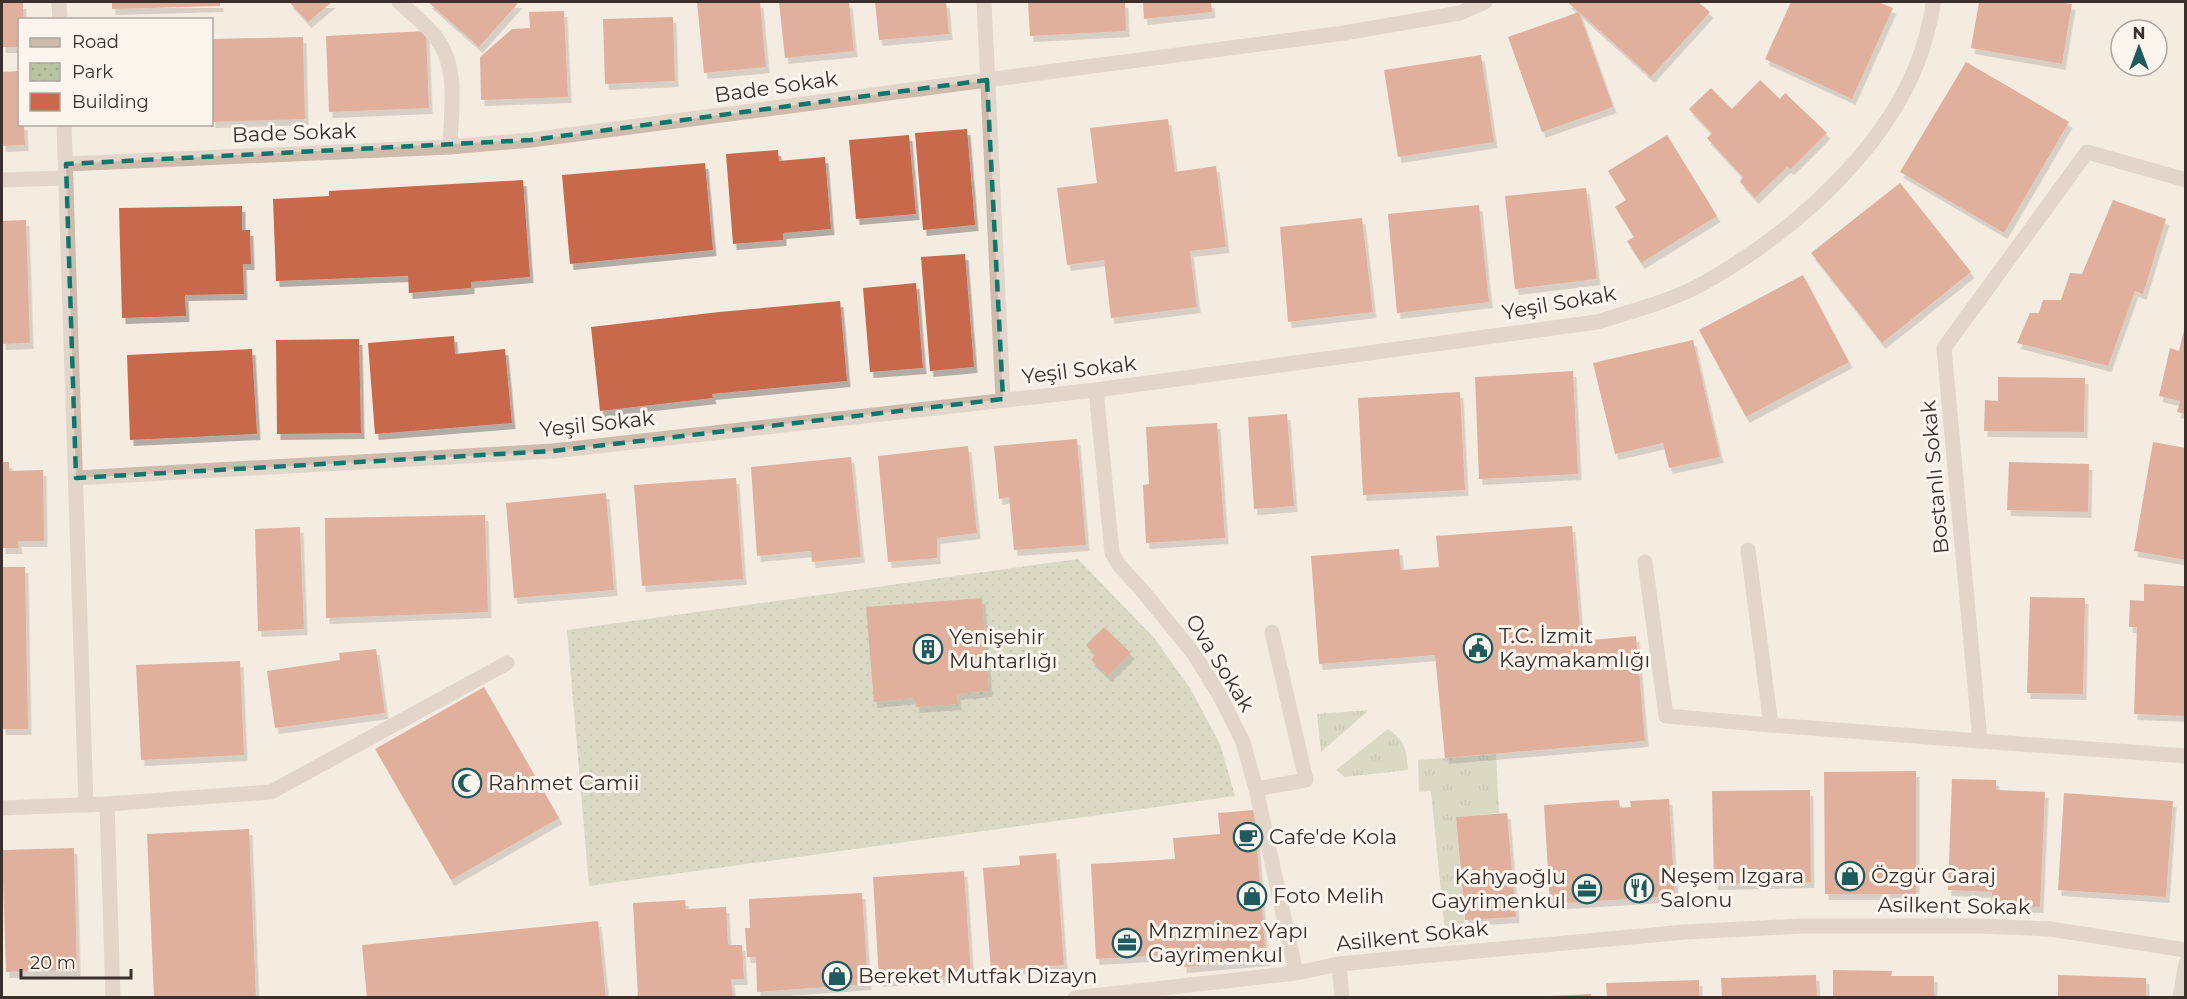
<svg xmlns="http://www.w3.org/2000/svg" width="2187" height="999" viewBox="0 0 2187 999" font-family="Montserrat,sans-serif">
  <defs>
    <pattern id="grass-tufts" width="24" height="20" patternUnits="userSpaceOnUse" patternTransform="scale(1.5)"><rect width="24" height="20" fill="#b8c4a0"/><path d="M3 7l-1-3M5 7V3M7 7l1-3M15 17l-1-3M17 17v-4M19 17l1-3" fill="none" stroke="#97a083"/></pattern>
    <pattern id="park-dots" width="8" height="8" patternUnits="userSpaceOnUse" patternTransform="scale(1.5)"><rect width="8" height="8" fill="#b8c4a0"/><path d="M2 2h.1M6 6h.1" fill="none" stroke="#97a083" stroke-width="1.8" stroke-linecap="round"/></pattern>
    <filter id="shadow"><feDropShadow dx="3.5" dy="6" stdDeviation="0" flood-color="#0004"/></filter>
  </defs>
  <rect width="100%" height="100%" fill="#f4ebe1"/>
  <g fill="url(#grass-tufts)">
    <polygon points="1369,710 1321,752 1317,714"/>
    <path d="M1388,729C1406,742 1406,748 1408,770L1345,777L1336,770Z"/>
    <polygon points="1496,754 1499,813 1456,817 1466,941 1446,943 1431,791 1419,792 1418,760"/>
  </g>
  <polygon fill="url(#park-dots)" points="1078,559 1154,638 1190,688 1220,744 1235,796 589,886 567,630"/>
  <g fill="#c8694b" filter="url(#shadow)">
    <polygon points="112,2 220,2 220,6 112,9"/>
    <polygon points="289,2 332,2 308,22"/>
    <polygon points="428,2 519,2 479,47"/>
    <polygon points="697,2 760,2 766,67 704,73"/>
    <polygon points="779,2 849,2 854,51 785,58"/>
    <polygon points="875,2 946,2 949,34 879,40"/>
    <polygon points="1028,2 1125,2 1126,31 1030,36"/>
    <polygon points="1143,2 1211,2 1212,12 1144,19"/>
    <polygon points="1567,2 1698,2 1710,12 1651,77 1579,12 1613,107 1542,132 1508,37 1579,12"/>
    <polygon points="1791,2 1878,2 1893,8 1852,99 1765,59"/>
    <polygon points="1979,2 2055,2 2072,4 2062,64 1971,48"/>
    <polygon points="2,3 23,3 23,20 20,20 20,47 2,47"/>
    <polygon points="564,11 568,97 481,100 480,57 512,29 530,28 529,12"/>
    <polygon points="673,17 675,81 605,84 603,19"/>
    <polygon points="426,31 429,108 329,112 326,36"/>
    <polygon points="303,37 305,119 212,122 212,39"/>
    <polygon points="1481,55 1494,142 1398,157 1384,70"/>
    <polygon points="1966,62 2069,122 2004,233 1900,172"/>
    <polygon points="20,71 20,124 24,124 25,145 2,146 2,72"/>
    <polygon points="1760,80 1780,99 1785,93 1827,133 1791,169 1787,167 1755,198 1740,182 1743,177 1707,138 1712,133 1689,109 1711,88 1732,109"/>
    <polygon points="1168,119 1175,172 1216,166 1226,247 1190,251 1197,307 1111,318 1104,260 1067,265 1057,188 1097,183 1090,128"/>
    <polygon points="967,129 975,225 923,230 915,133"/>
    <polygon points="909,135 916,214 856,219 849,140"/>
    <polygon points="1667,135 1717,216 1641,263 1627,241 1634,237 1615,207 1626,200 1608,171"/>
    <polygon points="778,150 779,161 825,157 831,229 783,233 783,240 733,244 726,154"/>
    <polygon points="705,163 713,250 570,264 562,175"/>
    <polygon points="523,180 530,277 471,282 471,288 409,293 408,276 276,281 273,199 329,196 329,191"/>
    <polygon points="1900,183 1971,272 1882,343 1811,253"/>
    <polygon points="1586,188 1597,279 1515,289 1505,196"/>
    <polygon points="2113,200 2166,219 2143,294 2135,291 2108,366 2017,343 2030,313 2039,313 2043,300 2061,300 2070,273 2082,274"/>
    <polygon points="1479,205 1489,302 1397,313 1388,214"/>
    <polygon points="242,206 242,230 250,230 251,264 243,264 244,294 185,295 186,316 122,318 119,208"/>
    <polygon points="1362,218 1373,312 1288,322 1280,227"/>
    <polygon points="26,220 30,343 2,344 2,221"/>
    <polygon points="965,254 974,367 930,371 921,257"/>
    <polygon points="1803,275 1849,362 1746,417 1699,330"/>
    <polygon points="916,283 923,368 870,372 863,288"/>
    <polygon points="840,301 847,381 712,394 713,398 600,411 591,327 719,312"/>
    <polygon points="2185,326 2186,326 2186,414 2177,412 2180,401 2159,396 2170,348 2179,351"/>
    <polygon points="454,336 455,354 505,349 512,423 375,434 368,343"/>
    <polygon points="359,339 361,433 277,434 276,340"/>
    <polygon points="1693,340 1720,457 1669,468 1663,443 1615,454 1593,363"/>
    <polygon points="252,349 257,434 130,440 127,355"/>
    <polygon points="1573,371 1578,474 1479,479 1475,377"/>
    <polygon points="1998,377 2085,378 2084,432 1984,431 1985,400 1998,401"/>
    <polygon points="1460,392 1465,490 1363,495 1358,398"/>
    <polygon points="1287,414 1294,506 1254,509 1248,417"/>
    <polygon points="1217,423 1225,538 1146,543 1143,485 1149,484 1146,427"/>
    <polygon points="1077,439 1086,545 1014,550 1009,497 999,499 994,446"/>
    <polygon points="2153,442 2186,448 2186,560 2134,551"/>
    <polygon points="968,446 977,533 937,538 937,558 888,562 878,456"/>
    <polygon points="851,457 861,557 812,562 811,551 757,556 751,467"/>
    <polygon points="2,462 9,462 9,471 43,470 44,541 18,541 19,548 2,548"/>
    <polygon points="2009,462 2089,464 2088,512 2007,510"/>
    <polygon points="736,478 743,579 642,586 634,485"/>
    <polygon points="606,493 614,590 514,598 506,503"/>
    <polygon points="485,515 488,612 326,618 325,518"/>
    <polygon points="1572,526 1581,641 1636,636 1645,741 1445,758 1435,655 1319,664 1311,556 1399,549 1401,570 1439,567 1436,536"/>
    <polygon points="300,527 304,629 258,631 255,529"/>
    <polygon points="2,567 25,567 28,729 2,729"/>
    <polygon points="2144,584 2186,586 2186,716 2134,714 2137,627 2129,627 2130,600 2144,601"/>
    <polygon points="2030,597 2085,598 2083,694 2027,693"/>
    <polygon points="982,598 989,691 957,694 958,704 916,707 915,698 874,702 866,607"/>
    <polygon points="1104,627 1131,653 1108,676 1091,660 1095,655 1086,645"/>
    <polygon points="376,649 385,713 275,728 267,671 340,660 339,653"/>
    <polygon points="240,661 244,755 141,760 136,665"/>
    <polygon points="484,687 559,818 451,880 375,749"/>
    <polygon points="1916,771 1916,894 1825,894 1824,772"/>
    <polygon points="1952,779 1996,780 1996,790 2045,792 2040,907 1991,905 1992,892 1948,890"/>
    <polygon points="1810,790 1811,882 1714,884 1712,791"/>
    <polygon points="2064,793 2173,801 2166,897 2058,890"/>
    <polygon points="1669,799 1675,896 1550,904 1544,805 1619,800 1620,808 1631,807 1630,801"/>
    <polygon points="1254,810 1266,960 1183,967 1183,954 1096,959 1091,864 1175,859 1173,838 1220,834 1218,813"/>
    <polygon points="1507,813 1516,917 1465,920 1456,817"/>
    <polygon points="249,829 256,998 154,998 147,834"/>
    <polygon points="74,848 77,970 6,972 2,850"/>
    <polygon points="1056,853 1064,965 991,971 983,868 1020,865 1019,856"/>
    <polygon points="964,871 971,975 879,981 873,877"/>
    <polygon points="862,893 868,984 757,992 756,957 747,957 745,928 750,928 749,899"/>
    <polygon points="685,900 686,909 726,907 728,945 742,945 744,979 731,979 733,998 638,998 633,903"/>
    <polygon points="598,921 606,998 367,998 362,945"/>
    <polygon points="1833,970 1892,971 1891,976 1934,976 1934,998 1833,998"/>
    <polygon points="1816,975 1817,998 1722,998 1721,978"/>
    <polygon points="2058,975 2146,978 2146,998 2058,998"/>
    <polygon points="1699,980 1699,998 1607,998 1606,983"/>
    <polygon points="1591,994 1591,998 1549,998 1549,996"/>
  </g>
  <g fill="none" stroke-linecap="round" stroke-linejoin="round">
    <g stroke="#cdbbac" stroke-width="15">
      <polyline points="1748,550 1771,725 1980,741"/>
      <polyline points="1645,562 1666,716 1771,725"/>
      <polyline points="1256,789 1306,780 1272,632"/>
    </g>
    <g stroke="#cdbbac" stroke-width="15">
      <polyline points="59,2 60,20"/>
      <path d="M399,2C410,12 423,22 433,34C460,64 451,110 450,147"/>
      <polyline points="984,2 1003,399"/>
      <polyline points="64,124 86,805"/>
      <polyline points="66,164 450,147 531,140 1344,33 1460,13 1485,2"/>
      <polyline points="2,180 66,178"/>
      <polyline points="2186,180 2087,152 1944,348 1980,741 2186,756"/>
      <polyline points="1096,390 1112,553 1119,565 1141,589 1194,654 1220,696 1243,742 1256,789 1296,973"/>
      <path d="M76,478L553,451L1096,390L1597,322C1633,311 1671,301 1704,283C1797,230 1900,140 1927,33C1929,23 1933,12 1933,2"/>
      <polyline points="107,804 113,998"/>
      <polyline points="2,808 107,804 271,792 507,663"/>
      <polyline points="1339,964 1342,998"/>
      <polyline points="1075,998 1296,973 1339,964 1411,957 1685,932 1802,926 1978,926 2050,929 2186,950"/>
      <polyline points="2180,998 2186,963"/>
    </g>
  </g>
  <path d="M0 0H2187V999H0ZM987,80L1003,399L553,451L76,478L66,164L531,140Z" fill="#f4ebe1" fill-opacity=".55" fill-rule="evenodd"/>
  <path fill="none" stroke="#0f766e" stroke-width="4.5" stroke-dasharray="12 8" stroke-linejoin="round" d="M987,80L1003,399L553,451L76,478L66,164L531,140Z"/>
  <defs>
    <g id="civic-ring" transform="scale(1.5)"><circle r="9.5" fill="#fbf5ee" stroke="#1f5a5e" stroke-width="1.5"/><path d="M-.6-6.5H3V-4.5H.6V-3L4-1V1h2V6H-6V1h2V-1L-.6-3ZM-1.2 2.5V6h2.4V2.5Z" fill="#1f5a5e"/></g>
    <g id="building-ring" transform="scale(1.5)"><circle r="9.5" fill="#fbf5ee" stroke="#1f5a5e" stroke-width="1.5"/><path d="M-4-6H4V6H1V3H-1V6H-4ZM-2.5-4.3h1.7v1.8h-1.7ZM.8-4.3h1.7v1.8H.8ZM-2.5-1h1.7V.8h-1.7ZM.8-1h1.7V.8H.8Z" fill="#1f5a5e"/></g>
    <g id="mosque-ring" transform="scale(1.5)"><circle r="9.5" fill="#fbf5ee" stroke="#1f5a5e" stroke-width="1.5"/><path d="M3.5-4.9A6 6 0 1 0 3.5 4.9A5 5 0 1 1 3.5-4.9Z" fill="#1f5a5e"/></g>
    <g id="cafe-ring" transform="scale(1.5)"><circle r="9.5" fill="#fbf5ee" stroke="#1f5a5e" stroke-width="1.5"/><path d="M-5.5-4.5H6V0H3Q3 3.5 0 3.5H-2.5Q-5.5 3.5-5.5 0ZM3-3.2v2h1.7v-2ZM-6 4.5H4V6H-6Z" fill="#1f5a5e"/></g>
    <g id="shop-ring" transform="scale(1.5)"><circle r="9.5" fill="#fbf5ee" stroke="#1f5a5e" stroke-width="1.5"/><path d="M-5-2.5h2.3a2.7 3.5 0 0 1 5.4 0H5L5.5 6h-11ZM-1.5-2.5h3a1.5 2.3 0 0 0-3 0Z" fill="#1f5a5e"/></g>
    <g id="restaurant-ring" transform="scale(1.5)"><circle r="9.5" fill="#fbf5ee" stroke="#1f5a5e" stroke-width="1.5"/><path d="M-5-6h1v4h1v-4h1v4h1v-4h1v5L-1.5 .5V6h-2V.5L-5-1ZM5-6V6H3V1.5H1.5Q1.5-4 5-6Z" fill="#1f5a5e"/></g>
    <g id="office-ring" transform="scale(1.5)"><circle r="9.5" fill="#fbf5ee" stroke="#1f5a5e" stroke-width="1.5"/><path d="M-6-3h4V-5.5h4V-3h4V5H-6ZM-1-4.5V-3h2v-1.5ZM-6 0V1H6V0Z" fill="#1f5a5e"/></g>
  </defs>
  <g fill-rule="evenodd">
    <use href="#civic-ring" x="1478" y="648"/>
    <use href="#building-ring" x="928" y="649"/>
    <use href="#mosque-ring" x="467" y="783"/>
    <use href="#cafe-ring" x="1248" y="837"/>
    <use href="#shop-ring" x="1850" y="876"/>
    <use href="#restaurant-ring" x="1639" y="888"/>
    <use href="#office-ring" x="1587" y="889"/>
    <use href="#shop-ring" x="1252" y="896"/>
    <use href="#office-ring" x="1127" y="943"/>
    <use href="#shop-ring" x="837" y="976"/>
  </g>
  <g text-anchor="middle" stroke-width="6" stroke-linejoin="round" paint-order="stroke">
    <g font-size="21" fill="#3b302b" stroke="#fbf5ee">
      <text transform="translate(776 87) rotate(-8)" y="7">Bade Sokak</text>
      <text transform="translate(294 133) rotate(-2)" y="7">Bade Sokak</text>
      <text transform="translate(1559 303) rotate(-10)" y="7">Yeşil Sokak</text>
      <text transform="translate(1079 370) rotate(-7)" y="7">Yeşil Sokak</text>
      <text transform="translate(597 424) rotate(-6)" y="7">Yeşil Sokak</text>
      <text transform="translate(1935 477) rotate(-95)" y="7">Bostanlı Sokak</text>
      <text transform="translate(1220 663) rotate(58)" y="7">Ova Sokak</text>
      <text transform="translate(1954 906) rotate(1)" y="7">Asilkent Sokak</text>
      <text transform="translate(1412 936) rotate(-6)" y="7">Asilkent Sokak</text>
    </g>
    <g font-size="21" fill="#3b302b" stroke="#fbf5ee" text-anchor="start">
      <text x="1499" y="643">T.C. İzmit<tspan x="1499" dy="24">Kaymakamlığı</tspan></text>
      <text x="949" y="644">Yenişehir<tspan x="949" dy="24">Muhtarlığı</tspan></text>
      <text x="488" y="790">Rahmet Camii</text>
      <text x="1269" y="844">Cafe'de Kola</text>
      <text x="1660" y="883">Neşem Izgara<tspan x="1660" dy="24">Salonu</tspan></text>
      <text x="1871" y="883">Özgür Garaj</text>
      <text x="1566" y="884" text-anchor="end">Kahyaoğlu<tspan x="1566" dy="24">Gayrimenkul</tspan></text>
      <text x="1273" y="903">Foto Melih</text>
      <text x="1148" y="938">Mnzminez Yapı<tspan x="1148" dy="24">Gayrimenkul</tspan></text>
      <text x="858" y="983">Bereket Mutfak Dizayn</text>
    </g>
  </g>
  <rect width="2187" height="999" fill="none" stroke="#3b302b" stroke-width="6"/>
  <rect x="18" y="18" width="195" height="108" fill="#fbf5ee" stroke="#aea6a0" stroke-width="1.5"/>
  <rect x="30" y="38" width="30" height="9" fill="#cdbbac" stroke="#aea6a0" stroke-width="1.5"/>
  <text x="72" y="48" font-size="18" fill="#3b302b">Road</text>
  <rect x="30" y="63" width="30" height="18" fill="url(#park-dots)" stroke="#aea6a0" stroke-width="1.5"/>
  <text x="72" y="78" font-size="18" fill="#3b302b">Park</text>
  <rect x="30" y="93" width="30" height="18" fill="#c8694b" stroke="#aea6a0" stroke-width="1.5"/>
  <text x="72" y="108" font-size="18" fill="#3b302b">Building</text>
  <g transform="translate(2139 48)"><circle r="28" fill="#fbf5ee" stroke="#aea6a0" stroke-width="1.5"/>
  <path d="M0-4.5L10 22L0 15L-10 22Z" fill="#1f5a5e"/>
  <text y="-9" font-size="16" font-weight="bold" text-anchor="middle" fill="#3b302b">N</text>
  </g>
  <path d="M21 969v9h110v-9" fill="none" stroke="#3b302b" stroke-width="3"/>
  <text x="30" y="969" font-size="18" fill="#3b302b" stroke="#fbf5ee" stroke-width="4.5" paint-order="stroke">20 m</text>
</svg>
